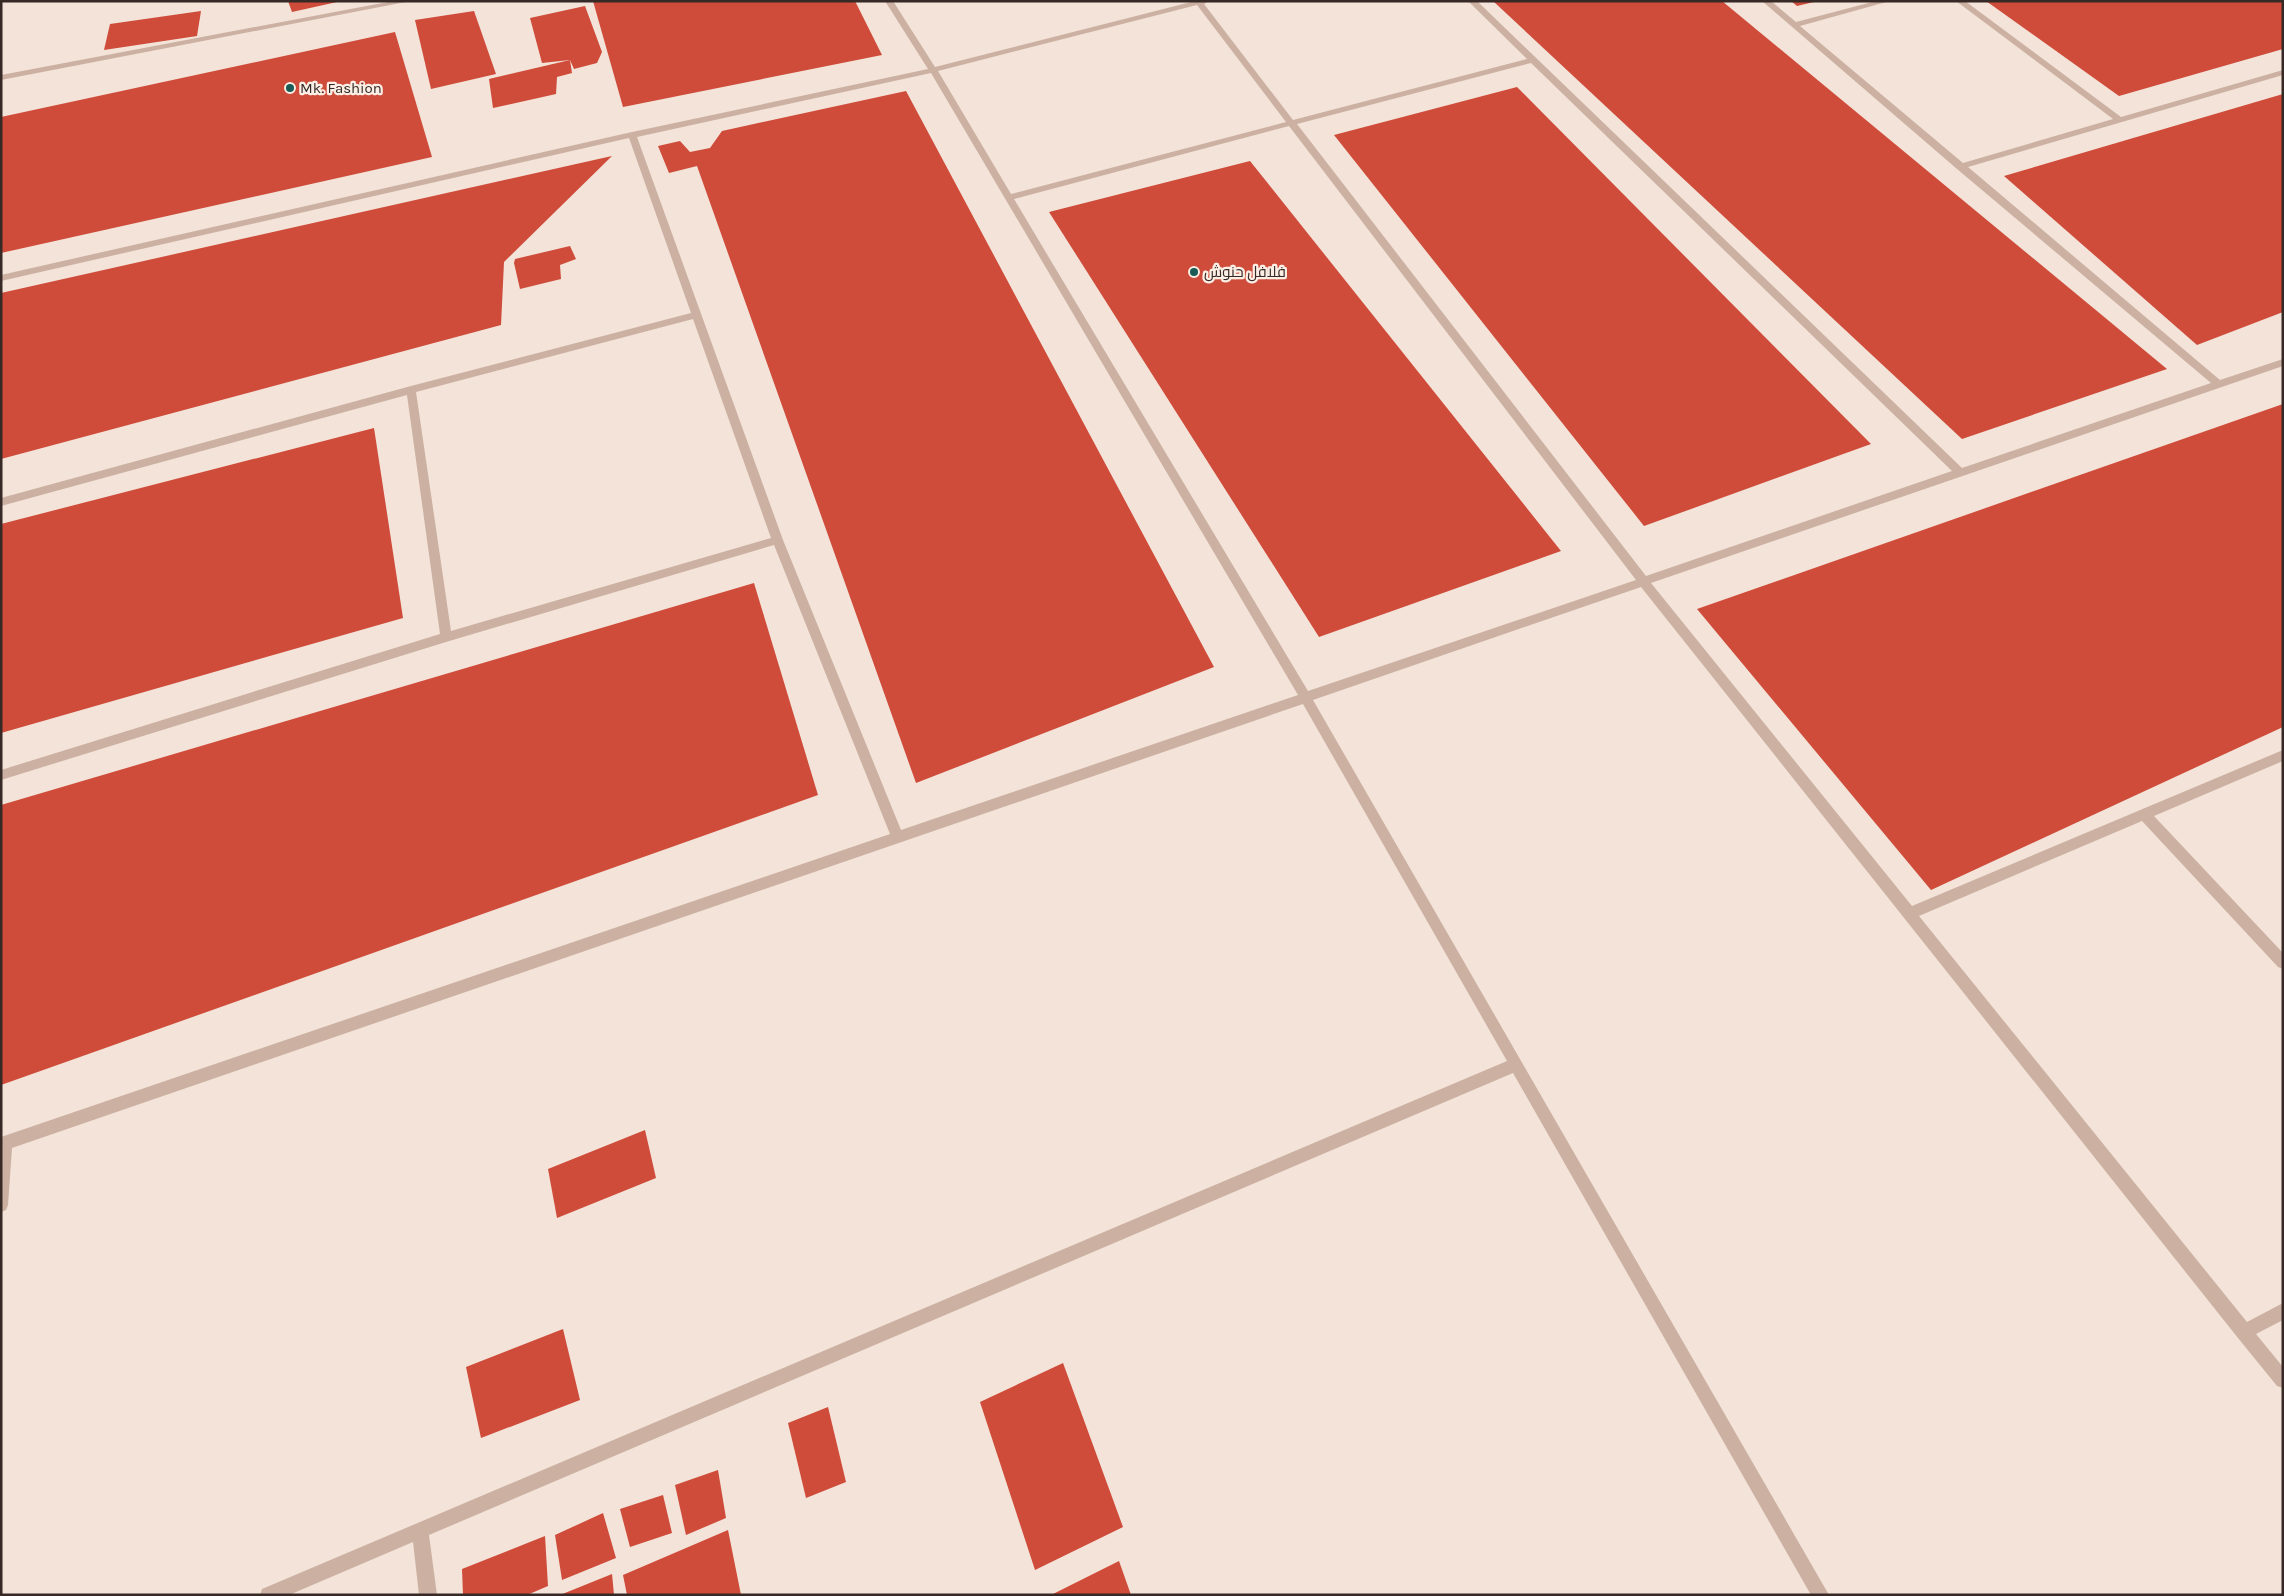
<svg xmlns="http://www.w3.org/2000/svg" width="2284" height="1596" viewBox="0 0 2284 1596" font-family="Karla,Cairo,sans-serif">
  <rect width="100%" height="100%" fill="#f3e3d8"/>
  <g fill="#cf4b3a">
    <polygon points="288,1 337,1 337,2 292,12"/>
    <polygon points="593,1 855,1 882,55 623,107"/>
    <polygon points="1493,1 1722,1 2167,369 1962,439"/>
    <polygon points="1791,1 1814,1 1814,2 1797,6"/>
    <polygon points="1986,1 2283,1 2283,49 2119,96"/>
    <polygon points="585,6 602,52 597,63 574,69 570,60 542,63 530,18"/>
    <polygon points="201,11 197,36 104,50 110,24"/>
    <polygon points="474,11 496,74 431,89 415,20"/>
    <polygon points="395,32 432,157 1,253 1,117"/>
    <polygon points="570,60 572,73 557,77 556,94 493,108 489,79"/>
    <polygon points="1517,87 1871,444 1644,526 1334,135"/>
    <polygon points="906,91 1214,667 916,783 697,166 669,173 658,146 680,141 690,152 710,148 722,131"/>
    <polygon points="2283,94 2283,312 2197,345 2004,176"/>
    <polygon points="612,156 504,262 501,325 1,459 1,293"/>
    <polygon points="1250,161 1561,551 1319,637 1049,212"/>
    <polygon points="570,246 576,259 560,265 561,279 520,289 514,263 515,259"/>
    <polygon points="2283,404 2283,727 1931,890 1697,609"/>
    <polygon points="374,428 403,618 1,733 1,524"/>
    <polygon points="754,583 818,795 1,1085 1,805"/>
    <polygon points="645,1130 656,1178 557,1218 548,1169"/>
    <polygon points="563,1329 580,1400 481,1438 466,1367"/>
    <polygon points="1063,1363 1123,1527 1035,1570 980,1402"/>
    <polygon points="828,1407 846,1482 806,1498 788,1423"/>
    <polygon points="718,1470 726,1518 686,1535 675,1485"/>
    <polygon points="663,1495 672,1533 630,1547 620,1509"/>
    <polygon points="603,1513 616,1558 562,1580 555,1535"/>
    <polygon points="728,1530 741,1595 627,1595 623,1575"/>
    <polygon points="545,1536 548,1586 527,1595 463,1595 462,1569"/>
    <polygon points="1119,1561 1131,1595 1051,1595"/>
    <polygon points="612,1574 614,1595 560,1595"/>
  </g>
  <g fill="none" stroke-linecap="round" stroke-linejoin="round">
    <g fill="#ccb1a3" fill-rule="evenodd">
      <polygon points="393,1 411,1 1,80 1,75"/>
      <path d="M885,1H893L935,67L1195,1H1209L1204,4L1293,120L1527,59L1468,1H1477L1962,468L2211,383L1957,169L1762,1H1771L1796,22L1876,1H1890L1800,26L1963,163L2113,119L1956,1H1965L2121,117L2283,70V75L1968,167L2220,380L2283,359V366L1651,583L1912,906L2283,750V761L2154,816L2283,953V969L2278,967L2142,821L1919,916L2247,1322L2283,1303V1320L2256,1334L2283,1367V1388L2277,1386L2238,1338L1641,587L1313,700L1829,1595H1811L1513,1073L429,1535L437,1595H419L413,1542L289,1595H260L262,1589L1507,1061L1303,704L12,1148L8,1205L6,1210L1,1212V1137L890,834L774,545L446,642L1,780V770L440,634L407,395L1,506V498L411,386L691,313L629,138L1,281V275L632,132L928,69ZM1197,5L1286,122L1011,194L938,71ZM1531,63L1952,471L1646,576L1297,124ZM931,73L1298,695L901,830L783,540L637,137ZM1289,126L1636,580L1308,691L1014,199ZM693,319L771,538L451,631L416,392Z"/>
    </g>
  </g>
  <g fill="#185b57" stroke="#fbeee5" stroke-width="2">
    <circle cx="290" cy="88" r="5"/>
    <circle cx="1194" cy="272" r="5"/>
  </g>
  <g text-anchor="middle" stroke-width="4.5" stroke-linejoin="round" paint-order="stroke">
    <g font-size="15" fill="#362926" stroke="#fbeee5" text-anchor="start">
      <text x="300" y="93">Mk. Fashion</text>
      <text x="1204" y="277">فلافل حنوش</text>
    </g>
  </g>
  <rect width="2284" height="1596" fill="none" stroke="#362926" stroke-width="5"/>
</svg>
